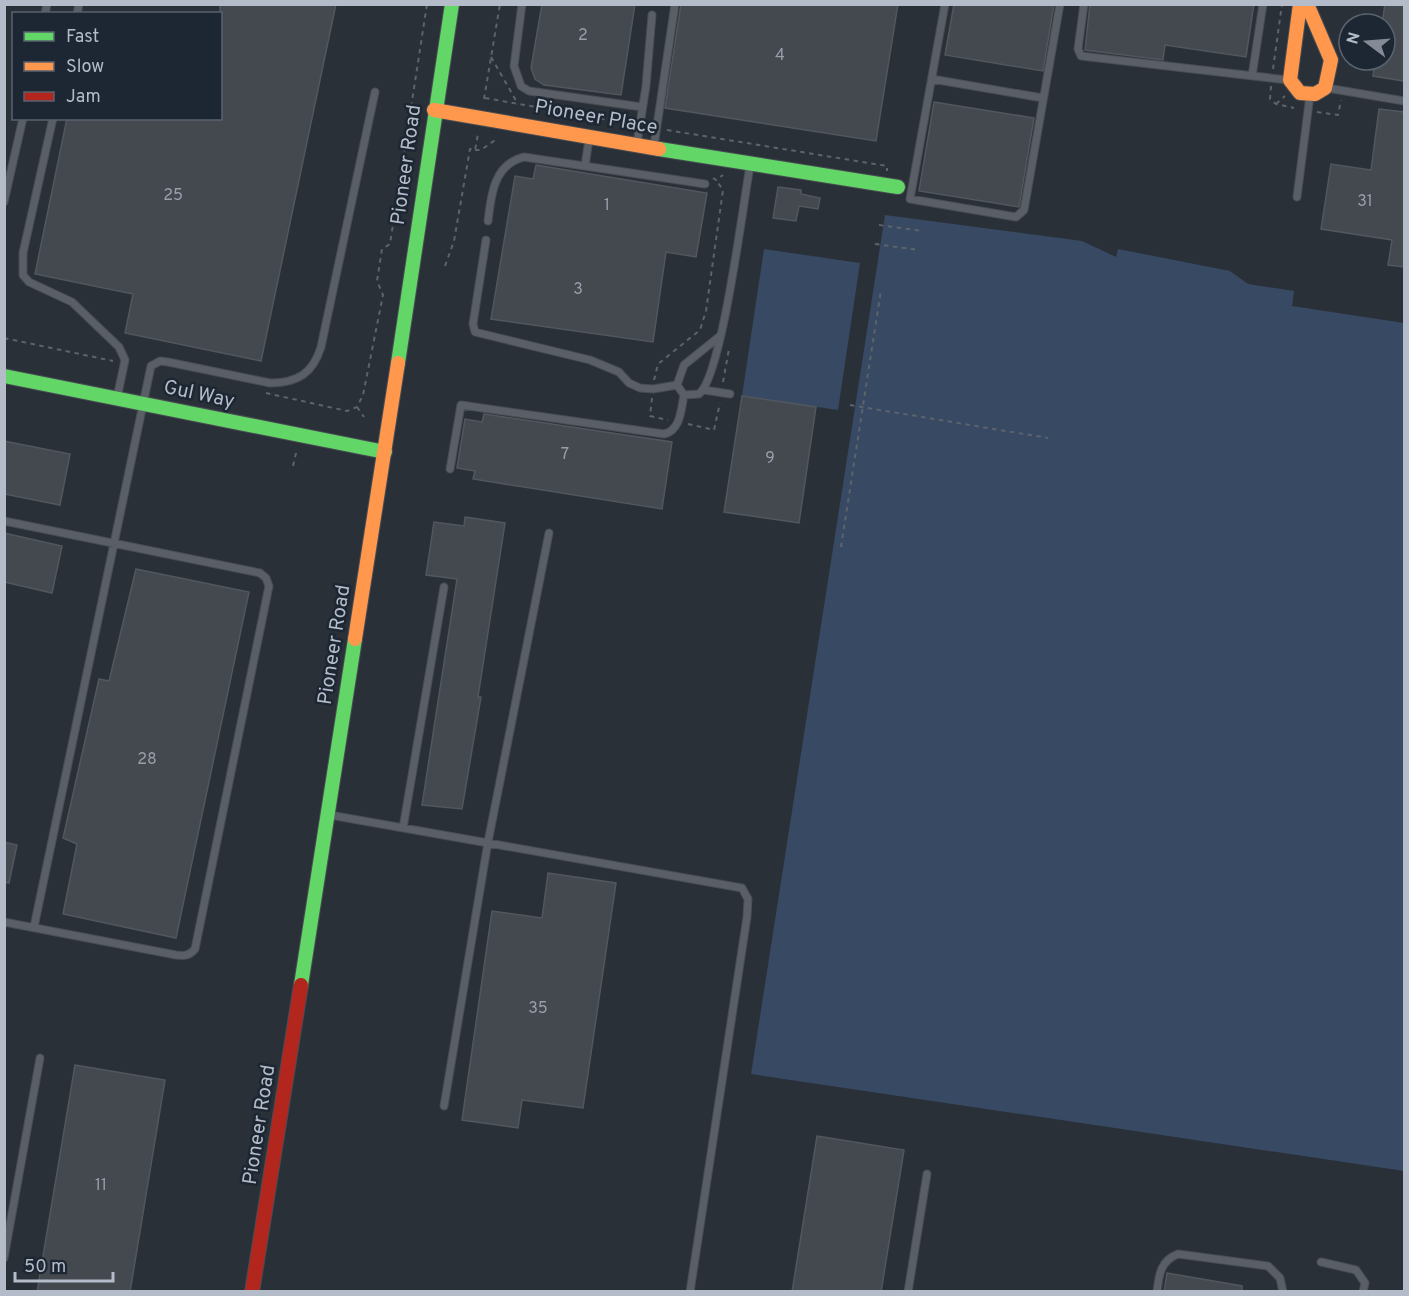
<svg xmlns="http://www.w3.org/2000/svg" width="1409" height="1296" viewBox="0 0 1409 1296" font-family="Overpass,sans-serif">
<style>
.water{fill:#384963}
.building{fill:#444950;stroke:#52575f;stroke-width:1.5}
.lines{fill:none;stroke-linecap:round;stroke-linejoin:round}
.lane-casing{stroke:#484c53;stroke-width:9}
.fast-casing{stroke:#484c53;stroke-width:16}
.slow-casing{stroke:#484c53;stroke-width:16}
.jam-casing{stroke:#484c53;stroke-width:16}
.path{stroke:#5d636a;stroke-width:2;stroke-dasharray:4.5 4.5;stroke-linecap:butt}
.lane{stroke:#5a5e66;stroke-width:7}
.fast{stroke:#63d668;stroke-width:14}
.slow{stroke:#ff974d;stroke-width:14}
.jam{stroke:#b3261e;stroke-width:14}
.labels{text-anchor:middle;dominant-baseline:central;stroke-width:5;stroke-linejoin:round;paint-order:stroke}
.number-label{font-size:16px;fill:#989fab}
.street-label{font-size:20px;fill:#b4bcc9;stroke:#1d2633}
</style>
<rect width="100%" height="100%" fill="#2a3038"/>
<path class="water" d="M885,215L1082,241L1116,257L1118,249L1230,271L1248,284L1294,291L1292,306L1404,323V1171L751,1074Z
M764,249L860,263L838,410L742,396Z"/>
<path class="building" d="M220,4H336L261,361L125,333L133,294L35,274L67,118H220Z
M542,4H635L621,95L544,85L535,79L531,68Z
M681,4H898L876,141L665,108Z
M954,4H1054L1043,71L945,55Z
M1090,4H1254L1246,57L1165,45L1163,60L1085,50Z
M1385,4H1404V81L1373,76L1375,60H1385V24H1382Z
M934,102L1034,118L1019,207L919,191Z
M1379,109L1404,112V267L1388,265L1392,240L1321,229L1331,164L1371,170Z
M536,165L707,193L696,257L666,252L653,342L491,319L515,176L533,179Z
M778,187L801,190V194L820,198L818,209L799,206L796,221L773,218Z
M742,396L816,407L799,523L724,512Z
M484,414L672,442L662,509L473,479L475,471L457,468L465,419L482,422Z
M4,441L70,454L60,505L4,494Z
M465,517L505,523L478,697H481L462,809L422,805L457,579L426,575L434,522L464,526Z
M4,533L62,546L52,593L4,582Z
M136,569L249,592L176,938L63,914L77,844L63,838L99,679L109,681Z
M4,842L17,845L9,883L4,882Z
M548,873L616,883L583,1108L522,1100L518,1128L462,1120L492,911L542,918Z
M75,1065L165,1080L130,1292H37Z
M817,1136L904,1150L881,1292H792Z
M1167,1273L1242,1286V1292H1164Z"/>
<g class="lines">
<g class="lane-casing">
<path id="lane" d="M522,4L514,66L521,86L529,91L642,107
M945,4L910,199L1016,217L1024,210L1060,4
M1084,4L1078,49L1081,56L1288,80
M45,14L47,4
M77,14L79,4
M1252,76L1263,4
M932,79L1043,98
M1327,88L1404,101
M53,118L23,253V275L29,282L72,302L119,347L125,360L117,398
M637,143L646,86L652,15
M654,146L675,4
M585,166L589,139
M1297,197L1310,95
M4,202L23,118
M488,221C491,195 494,164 524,157L705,184
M486,240L473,324L475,332L590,360L619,372L629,383L640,388L653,389L677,385
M720,336L684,365L677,385L684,395L699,394C722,376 743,204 750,166
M704,390L730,394
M450,469L461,405L664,434C681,430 681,409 684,395
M4,521L260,573L266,578L269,586L195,949C189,956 184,956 176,955L4,922
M330,815L742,888L748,899L747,917L690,1292
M403,828L444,587
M34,927L151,366L160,361L168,362L270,383C298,383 313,373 321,347L375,92
M444,1106L488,842L549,533
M4,1258L40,1058
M1321,1262L1356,1270L1365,1283L1363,1292
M908,1292L927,1174
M1157,1292C1159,1275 1160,1261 1178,1254L1268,1266L1280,1278L1283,1292"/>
</g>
<g class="fast-casing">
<path id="fast" d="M659,149L898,187
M398,363L452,4
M4,376L385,452
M301,985L355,639"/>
</g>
<g class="slow-casing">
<path id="slow" d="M1300,4L1290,80L1300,93L1315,94L1325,88L1331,60L1307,4
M434,110L659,149
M355,639L398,363"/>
</g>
<g class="jam-casing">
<path id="jam" d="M252,1292L301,985"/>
</g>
<path class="path" d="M491,57L518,104
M1273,69L1282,4
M1271,86L1270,99L1276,104L1294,108
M485,98L632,124
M484,99L500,4
M1276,104L1285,96
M1317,112L1338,115L1341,100
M667,130L887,166V171
M475,150H481L498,138
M713,178L716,180L723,175
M879,225L922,231
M875,244L919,250
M445,266L454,241L470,149L475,150L478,134
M4,338L113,361
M654,380L658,364L700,330L706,311L723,190L716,180
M723,382L729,349
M266,393L347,411L357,407L363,395L383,295L377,281L382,249L390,244L427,4
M652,398L650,416L668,420
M850,405L1048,438
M357,407L364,417
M688,424L714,430L720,403
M293,466L297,449
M841,547L881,290"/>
<use href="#lane" class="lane"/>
<use href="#fast" class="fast"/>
<use href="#slow" class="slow"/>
<use href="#jam" class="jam"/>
</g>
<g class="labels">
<g class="number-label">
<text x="583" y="36">2</text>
<text x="780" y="56">4</text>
<text x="173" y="196">25</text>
<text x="1365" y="202">31</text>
<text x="607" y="206">1</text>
<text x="578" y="290">3</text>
<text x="565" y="455">7</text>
<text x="770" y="459">9</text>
<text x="147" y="760">28</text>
<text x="538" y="1009">35</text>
<text x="101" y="1186">11</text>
</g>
<g class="street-label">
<text transform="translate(596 118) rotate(10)">Pioneer Place</text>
<text transform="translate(407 165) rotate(-82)">Pioneer Road</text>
<text transform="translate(199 395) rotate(12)">Gul Way</text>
<text transform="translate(335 645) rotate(-81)">Pioneer Road</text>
<text transform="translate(260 1125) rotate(-81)">Pioneer Road</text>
</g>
</g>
<rect width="1409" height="1296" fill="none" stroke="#b4bcc9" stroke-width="12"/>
<rect x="12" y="12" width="210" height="108" fill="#1d2633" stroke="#59626f" stroke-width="1.5"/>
<rect x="24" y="32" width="30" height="9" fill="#63d668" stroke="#59626f" stroke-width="1.5"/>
<text x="66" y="42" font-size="18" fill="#b4bcc9">Fast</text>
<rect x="24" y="62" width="30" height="9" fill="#ff974d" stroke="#59626f" stroke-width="1.5"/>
<text x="66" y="72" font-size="18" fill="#b4bcc9">Slow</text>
<rect x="24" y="92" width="30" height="9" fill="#b3261e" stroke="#59626f" stroke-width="1.5"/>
<text x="66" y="102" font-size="18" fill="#b4bcc9">Jam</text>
<g transform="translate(1367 42) rotate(286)"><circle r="28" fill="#1d2633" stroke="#59626f" stroke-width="1.5"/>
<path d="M0-4.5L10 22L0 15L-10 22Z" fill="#848b96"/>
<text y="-9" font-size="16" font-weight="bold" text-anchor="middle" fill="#b4bcc9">N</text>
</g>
<path d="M15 1272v9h98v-9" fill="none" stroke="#b4bcc9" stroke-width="3"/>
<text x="24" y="1272" font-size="18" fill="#b4bcc9" stroke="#1d2633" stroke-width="4.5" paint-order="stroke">50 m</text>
</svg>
